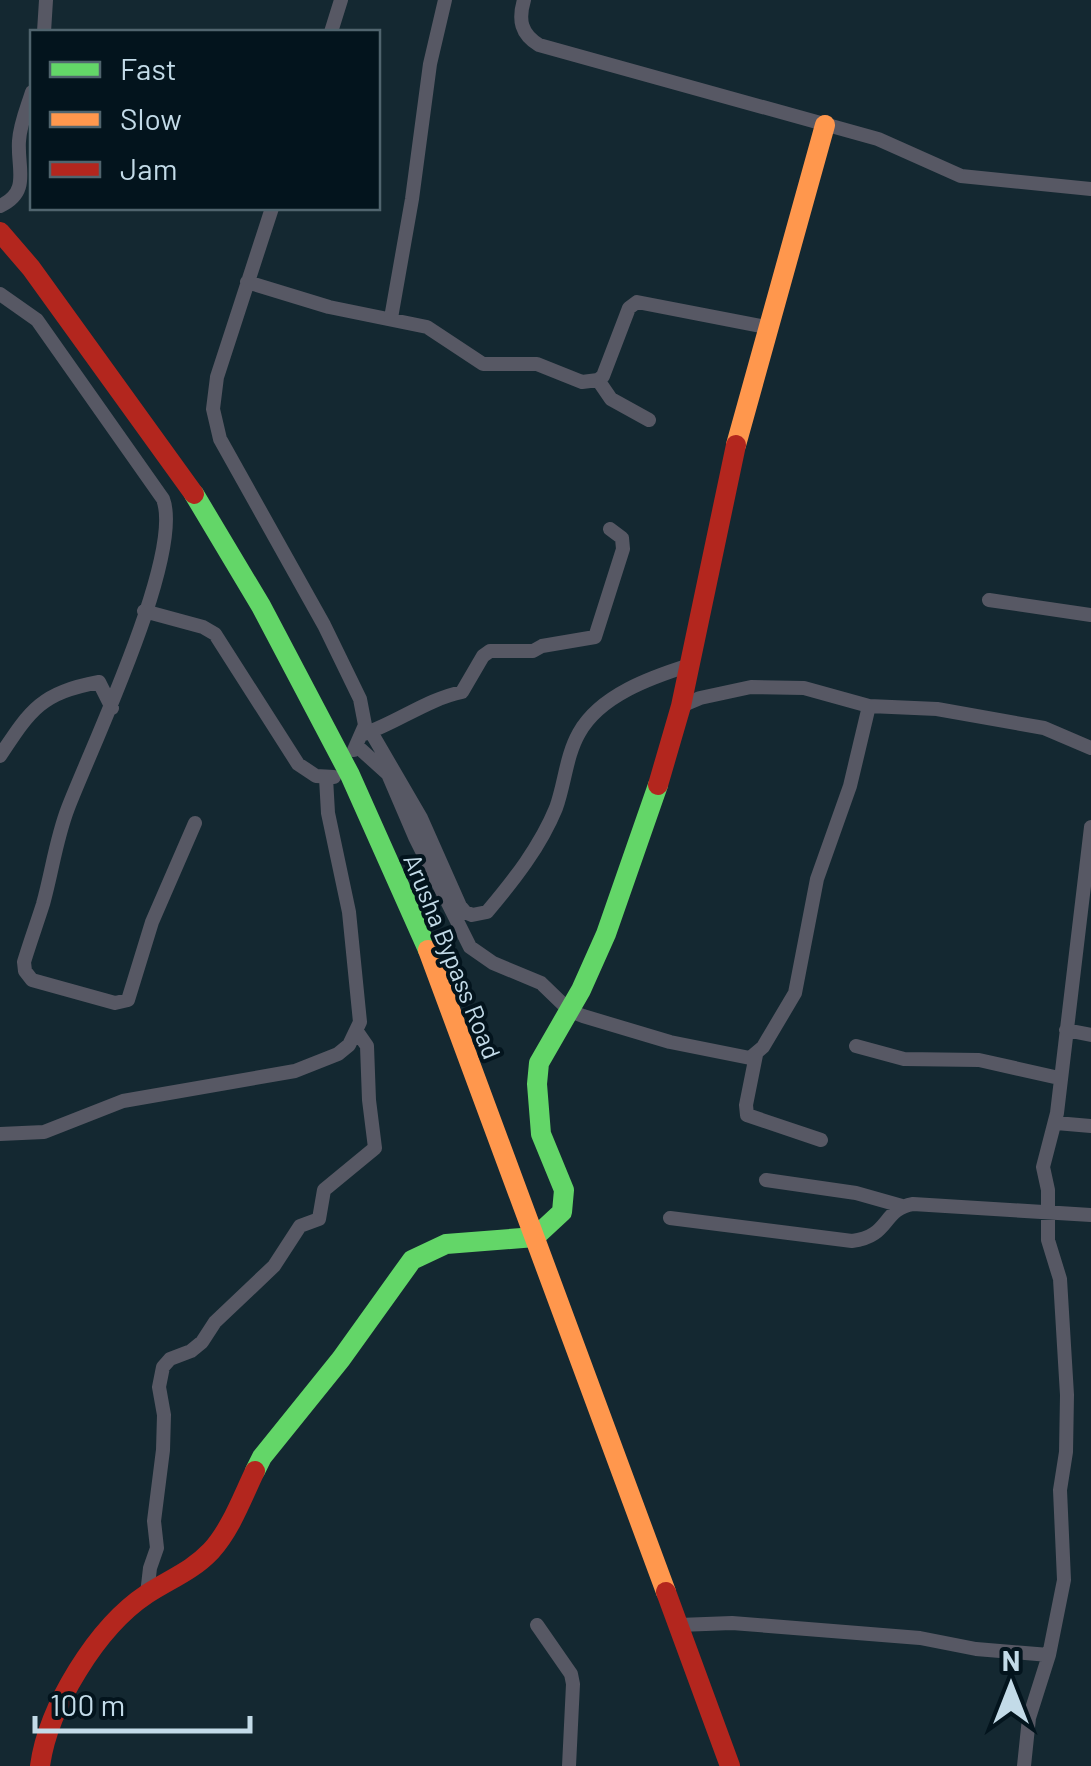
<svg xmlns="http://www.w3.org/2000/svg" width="1091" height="1766" viewBox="0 0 1091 1766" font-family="Barlow,sans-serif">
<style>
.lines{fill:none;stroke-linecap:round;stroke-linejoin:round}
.street{stroke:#575864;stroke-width:14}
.fast{stroke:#63d668;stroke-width:20}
.slow{stroke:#ff974d;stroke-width:20}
.jam{stroke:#b3261e;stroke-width:20}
.labels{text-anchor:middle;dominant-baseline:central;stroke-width:8;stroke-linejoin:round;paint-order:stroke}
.street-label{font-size:25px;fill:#c3dbe8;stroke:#03141d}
</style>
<rect width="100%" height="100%" fill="#142831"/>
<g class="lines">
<path class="street" d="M524,0C518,20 521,34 539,45L878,139L961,176L1091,189
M44,32L46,0
M331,32L341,0
M0,206C31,192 17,168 19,141C20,124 27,108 32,92
M272,208L217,377L213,409L220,439L324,625L360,699L365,725L354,750
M247,282L329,307L427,327L483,364H537L582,382L598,380L603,376L629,308L637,302L766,327
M0,294L37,320L163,499C184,554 91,748 68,808C56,839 52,872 43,904C37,923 30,942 24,962L25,971L32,980L115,1003L128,1000L152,922L195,823
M391,318L412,199L430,64L445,0
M598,380L611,399L649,420
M989,600L1091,615
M144,611L203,627L215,634L298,764L316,776L334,777
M681,706L700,698L751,687L804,688L869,706L937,709L1044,728L1091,748
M371,732L421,818L460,906L465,912L472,915L487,912C514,880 540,847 556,808C565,783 566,756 579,733C600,695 652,677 690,665
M364,734C398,722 428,699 462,692L483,656L490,651H533L542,646L595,637L623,549L622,538L610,529
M358,747L388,774L415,837L470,947L493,963L541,983L570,1011L583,1016L670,1042L750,1058L763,1047L795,993L817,879L850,786L869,706
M0,756C31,709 41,693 99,682L112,708
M1066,1030L1091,1035
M856,1046L904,1059L979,1060L1059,1078
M756,1055L746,1105L747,1115L821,1140
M1056,1123L1091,1126
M0,1134L44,1132L123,1101L295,1071L338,1054L349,1045L360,1022L349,912L328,813L326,778
M766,1180L856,1193L902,1206
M670,1218L852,1241C890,1237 882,1209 913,1204L1091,1215
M147,1594L150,1568L157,1548L154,1521L163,1450L164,1415L159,1387L163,1367L170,1359L191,1351L202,1342L215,1322L274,1266L300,1226L319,1219L324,1190L375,1148L369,1100L367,1046L358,1033
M537,1625L571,1674L573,1684L569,1766
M679,1625L732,1623L920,1638L976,1649L1049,1655
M1024,1766L1029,1718L1049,1655L1064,1580L1060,1490L1066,1452L1067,1395L1060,1279L1048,1240V1190L1043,1167L1057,1113L1091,827"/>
<path class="fast" d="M194,494L261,606L350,775L428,950
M255,1471L262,1457L341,1359L412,1260L446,1244L535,1237L562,1212L564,1190L541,1134L537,1084L539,1063L581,990L606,934L658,785"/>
<path class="slow" d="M736,445L825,125
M428,950L666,1592"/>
<path class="jam" d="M0,232L31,268L194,494
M658,785L681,706L736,445
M666,1592L730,1766
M40,1766C48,1707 97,1627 147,1594C170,1579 192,1571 211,1551C231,1529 242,1498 255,1471"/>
</g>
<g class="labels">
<g class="street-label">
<text transform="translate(453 956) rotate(68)">Arusha Bypass Road</text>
</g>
</g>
<rect x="30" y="30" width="350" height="180" fill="#03141d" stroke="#50646e" stroke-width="2.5"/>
<rect x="50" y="62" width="50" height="15" fill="#63d668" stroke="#50646e" stroke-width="2.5"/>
<text x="120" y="80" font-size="30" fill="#c3dbe8">Fast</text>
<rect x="50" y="112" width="50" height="15" fill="#ff974d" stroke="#50646e" stroke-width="2.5"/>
<text x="120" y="130" font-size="30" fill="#c3dbe8">Slow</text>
<rect x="50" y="162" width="50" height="15" fill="#b3261e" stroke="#50646e" stroke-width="2.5"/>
<text x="120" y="180" font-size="30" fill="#c3dbe8">Jam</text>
<g transform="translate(1011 1686)" stroke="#03141d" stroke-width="8" paint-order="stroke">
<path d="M0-8L18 38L0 25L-18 38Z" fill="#c3dbe8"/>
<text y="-15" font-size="28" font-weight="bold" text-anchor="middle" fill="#c3dbe8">N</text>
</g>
<path d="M35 1716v15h215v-15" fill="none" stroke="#c3dbe8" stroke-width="5"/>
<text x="50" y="1716" font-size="30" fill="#c3dbe8" stroke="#03141d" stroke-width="8" paint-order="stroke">100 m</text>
</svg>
